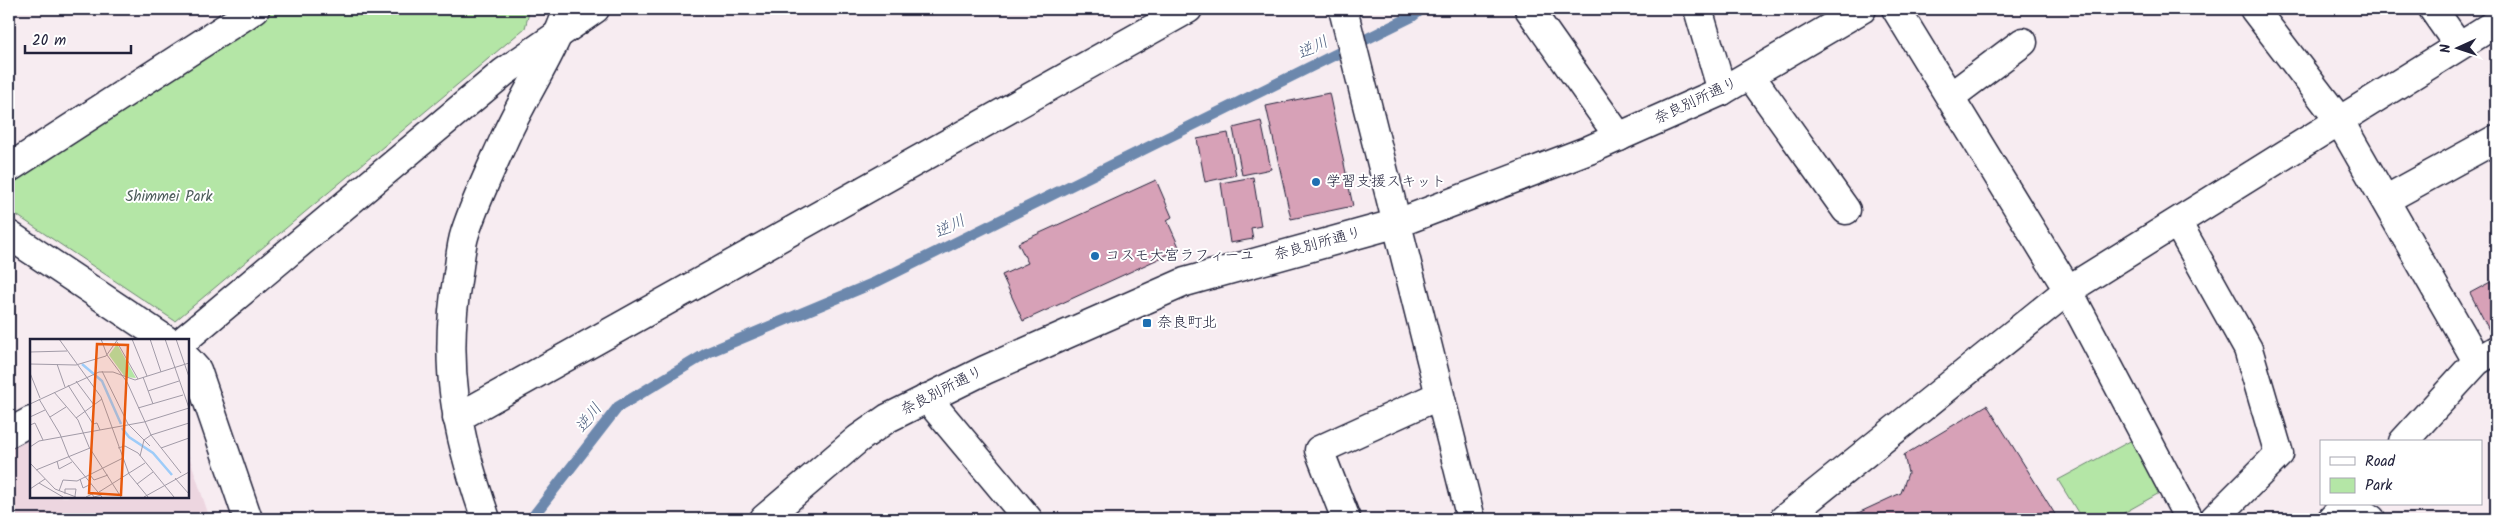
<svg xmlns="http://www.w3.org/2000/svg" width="2505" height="528" viewBox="0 0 2505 528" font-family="Kalam,'Klee One',sans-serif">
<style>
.built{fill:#edd6e0}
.green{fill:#b4e6a6;stroke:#6b8470}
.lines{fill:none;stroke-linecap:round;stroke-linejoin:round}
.stream{stroke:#6c88ad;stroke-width:11}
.building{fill:#d7a1b7;stroke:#22223b}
.street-casing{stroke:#22223b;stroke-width:31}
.secondary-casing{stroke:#22223b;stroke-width:31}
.street{stroke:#fff;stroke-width:28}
.secondary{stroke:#fff;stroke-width:28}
.poi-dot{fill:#1f6fb2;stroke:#fff;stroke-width:2}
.labels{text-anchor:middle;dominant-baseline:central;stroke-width:4;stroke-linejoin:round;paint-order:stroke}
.street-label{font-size:15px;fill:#22223b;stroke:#fff}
.poi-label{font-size:15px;fill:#22223b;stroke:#fff;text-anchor:start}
.park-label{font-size:15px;fill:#4e5d5b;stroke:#fff}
.water-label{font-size:16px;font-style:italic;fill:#4d5e7e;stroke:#fff}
.inset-river{fill:none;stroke:#9eccf9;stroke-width:2.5}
.inset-road{fill:none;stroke:#a29ba8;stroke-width:1}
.view{fill:#e8590c;fill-opacity:0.15;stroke:#e8590c;stroke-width:2.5}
.inset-edge{fill:none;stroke:#22223b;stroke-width:2.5}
</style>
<rect width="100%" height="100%" fill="#f7ecf1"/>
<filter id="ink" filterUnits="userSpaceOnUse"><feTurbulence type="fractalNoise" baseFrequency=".02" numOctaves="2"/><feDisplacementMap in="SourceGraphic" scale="10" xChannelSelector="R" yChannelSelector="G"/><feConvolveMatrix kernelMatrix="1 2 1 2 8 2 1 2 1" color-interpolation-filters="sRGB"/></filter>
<g filter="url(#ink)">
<path class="built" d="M31,439V497H188V453L210,519H9V450Z"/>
<path class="green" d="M275,9H530L525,28L175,321L9,210V181Z
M2134,439L2163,491L2113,519H2082L2058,480Z"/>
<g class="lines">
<path class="stream" d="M531,519L618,407L709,352L876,282L1413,16L1422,9"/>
</g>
<path class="building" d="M1329,93L1353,206L1291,219L1266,106Z
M1261,121L1271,169L1242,175L1233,128Z
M1228,133L1236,175L1205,182L1197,139Z
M1253,177L1261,226L1251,228L1253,239L1230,243L1221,183Z
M1156,180L1172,217L1167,220L1180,249L1023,321L1002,275L1028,263L1018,243Z
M2496,279V326L2489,330L2470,293Z
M1987,405L2058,519H1845L1901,493L1908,473L1904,455Z"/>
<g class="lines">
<g class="street-casing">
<path id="street" d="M1343,9L1471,519
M1529,9L1619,137
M1698,9L1722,91
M1896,9L2068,290L2189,519
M2254,9L2339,120L2477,361
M2433,9L2459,46
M1750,75L1846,210
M1950,97L2023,42
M9,168L255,9
M2385,200L2496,139
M2177,222L2248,349L2279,454L2214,519
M9,235L166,340
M184,340L504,72L595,9
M188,360L197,370L248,519
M927,398L1028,519
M457,418L1188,9
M9,433L31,421
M2348,504L2371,519
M1346,519L1319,450L1440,395
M1784,519L2068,290L2496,23"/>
</g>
<g class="secondary-casing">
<path id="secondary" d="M2403,442L2477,361L2496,350
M486,519C456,433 442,365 458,274C460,260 461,245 465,233C475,202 490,171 503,142C523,96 552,56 568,9
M764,519L858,439L888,418L985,370L1185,282L1398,223L1589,150L1722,91L1862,9
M2332,519L2346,504"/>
</g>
<use href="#street" class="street"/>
<use href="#secondary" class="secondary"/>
</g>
</g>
<g class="poi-dot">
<circle cx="1316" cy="182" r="5"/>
<circle cx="1095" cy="256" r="5"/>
<rect x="1142" y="318" width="10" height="10" rx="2.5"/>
</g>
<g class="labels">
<g class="street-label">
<text transform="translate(1696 101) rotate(-25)">奈良別所通り</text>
<text transform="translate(1318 244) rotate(-15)">奈良別所通り</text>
<text transform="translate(942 391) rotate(-27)">奈良別所通り</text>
</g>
<g class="poi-label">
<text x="1326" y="182">学習支援スキット</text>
<text x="1105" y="256">コスモ大宮ラフィーユ</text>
<text x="1157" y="323">奈良町北</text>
</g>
<g class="park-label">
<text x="169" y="197">Shimmei Park</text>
</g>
<g class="water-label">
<text transform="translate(1313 48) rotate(-26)">逆川</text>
<text transform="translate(950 227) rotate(-26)">逆川</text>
<text transform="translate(589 418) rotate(-52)">逆川</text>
</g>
</g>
<g transform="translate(30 339)">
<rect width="159" height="159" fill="#f7ecf1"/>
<path d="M87,5L106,39L95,38L79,16Z" fill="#b4e6a6"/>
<path class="inset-river" d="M52,25L72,42L91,85M92,89L99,98L123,114L142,136"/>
<path class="inset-road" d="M29,0L71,58L99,135L118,158M71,0L77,16L97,43L121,96L151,134M102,0L117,37M120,0L131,33M135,0L159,69M146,0L159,38M87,3L108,40M0,13L37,12M0,25L46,26L76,17L88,0M27,25L35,48M72,32L98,85L120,107M0,34L10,59M113,38L123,65M46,42L64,66M38,46L63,85L67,84L70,91M118,52L149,42M24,53L48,81L59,108L91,158M9,60L30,95L39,118L72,158M0,65L69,33H83L105,41L159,24M108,69L153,56M0,78L15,71M20,78L36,68M46,79L72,60M0,86L5,84L13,101M0,108L9,102L114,83L159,69M88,109L95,107L108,114L144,158M131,109L159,99M110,117L114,101L121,96L159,84M27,122L29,130L42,123M0,124L25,150L46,158M6,131L60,109M60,136L64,141L78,136M145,139L159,155M50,140L53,149L61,145M9,144L33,158M107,145L123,133M0,150L15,140M29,152L33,141L47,142L93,119M69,153L115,124M35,155V150H46L45,157M56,158L62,155L64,158L71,156M114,158L159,133"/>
<path class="view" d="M67,5L98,6L91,156L59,154Z"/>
<rect width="159" height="159" class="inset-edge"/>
</g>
<rect width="2505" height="528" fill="none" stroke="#fff" stroke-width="30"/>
<rect x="15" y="15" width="2475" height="498" fill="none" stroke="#22223b" stroke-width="2" filter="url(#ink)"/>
<rect x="2320" y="440" width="162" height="65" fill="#ffffff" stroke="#a7a7b1"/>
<rect x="2330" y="457" width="25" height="8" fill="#ffffff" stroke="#a7a7b1"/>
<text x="2365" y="466" font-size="15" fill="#22223b">Road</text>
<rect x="2330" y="478" width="25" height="15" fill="#b4e6a6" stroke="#a7a7b1"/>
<text x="2365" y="490" font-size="15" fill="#22223b">Park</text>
<g transform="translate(2458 48) rotate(267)" stroke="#ffffff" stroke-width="4" paint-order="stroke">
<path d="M0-4L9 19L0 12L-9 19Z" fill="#22223b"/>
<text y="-8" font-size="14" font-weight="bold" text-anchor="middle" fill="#22223b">N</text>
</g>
<path d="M25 45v8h106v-8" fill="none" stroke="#22223b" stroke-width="2.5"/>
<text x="32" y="45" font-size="15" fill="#22223b" stroke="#ffffff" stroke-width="4" paint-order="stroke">20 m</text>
</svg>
